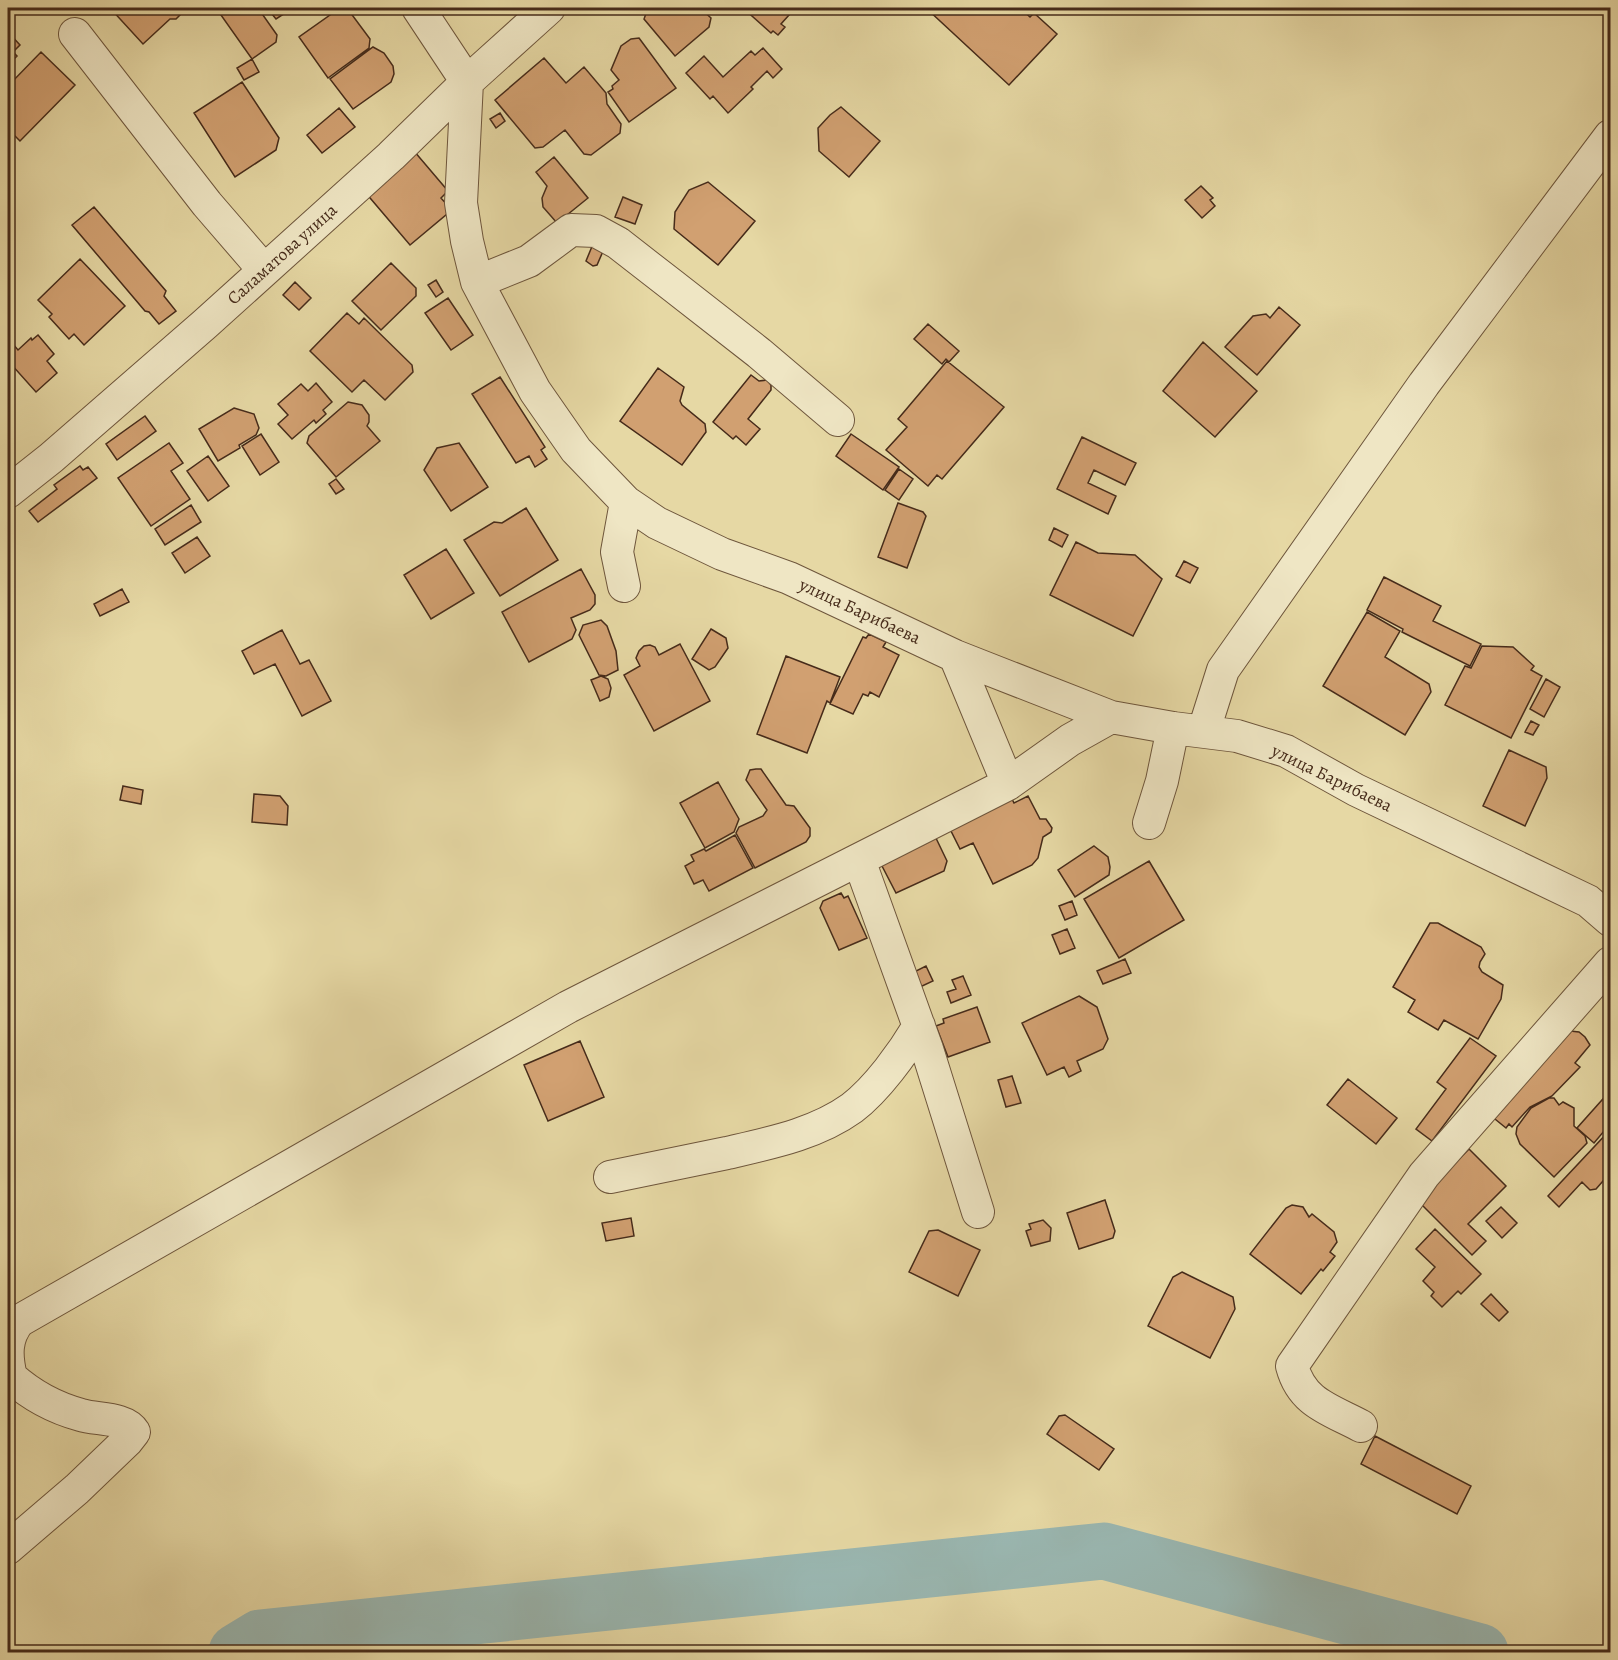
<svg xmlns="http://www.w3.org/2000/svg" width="1618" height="1660" viewBox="0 0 1618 1660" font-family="Alegreya,serif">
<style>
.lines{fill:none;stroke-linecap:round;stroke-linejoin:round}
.river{stroke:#9ab7b1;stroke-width:57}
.building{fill:#d1a071;stroke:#462b1a;stroke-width:1.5}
.minor-casing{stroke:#6e563c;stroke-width:34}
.minor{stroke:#efe6c4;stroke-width:32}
.labels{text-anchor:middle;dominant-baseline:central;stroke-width:6;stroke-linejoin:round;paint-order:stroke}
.street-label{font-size:18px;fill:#462b1a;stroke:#efe6c4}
</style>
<rect width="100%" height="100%" fill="#e6d8a4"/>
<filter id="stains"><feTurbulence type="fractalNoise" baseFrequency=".00333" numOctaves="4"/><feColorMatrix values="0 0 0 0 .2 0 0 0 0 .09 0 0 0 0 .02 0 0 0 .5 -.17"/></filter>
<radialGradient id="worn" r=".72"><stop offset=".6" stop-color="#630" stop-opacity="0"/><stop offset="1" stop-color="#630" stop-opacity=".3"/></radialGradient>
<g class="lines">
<path class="river" d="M237,1652L260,1638L1104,1551L1480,1652"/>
</g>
<path class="building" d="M110,8H187L176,19H170L143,44Z
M216,8H258L277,35L276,42L252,59Z
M267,8H293L276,19Z
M340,8H347L370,39L369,48L328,78L299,37Z
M648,8H700L711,18L709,27L675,56L644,19Z
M743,8H781L789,15L781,24L785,27L778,35L773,31L771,33Z
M926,8H1020L1030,17L1034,13L1057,34L1009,85Z
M8,32L20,45L13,52L17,56L8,65Z
M639,38L676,88L629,122L608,92L613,89L612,86L619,80L611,70L621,46L631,39Z
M373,47L384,53L393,66L394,74L391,82L353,109L330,79Z
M763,48L782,69L773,78L767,71L751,87L753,89L728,113L713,96L710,99L686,73L704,56L723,77L751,51L755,55Z
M41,52L75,85L20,141L8,129V86Z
M544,58L566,83L584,67L606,93L607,104L621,124L620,133L591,155L584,154L565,130L543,147L535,148L495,100Z
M252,59L259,72L244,80L237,68Z
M242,82L279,138L276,150L235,177L194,113Z
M841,107L880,141L849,177L819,151L818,128L830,115Z
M339,108L355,127L322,153L307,135Z
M500,113L505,121L496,128L490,119Z
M414,151L448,191L441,198L449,207L447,214L410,245L365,192Z
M554,157L588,198L557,223L543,207L542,198L547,186L536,172Z
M708,182L755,221L718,265L674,229L675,212L689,190Z
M1201,186L1213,198L1210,200L1215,206L1202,218L1185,200Z
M623,197L642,205L635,224L615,217Z
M94,207L166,291L164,296L176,311L159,324L149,312L145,311L72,225Z
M593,244L604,249L597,265L593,266L586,261Z
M80,259L125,306L84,345L74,334L69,339L49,317L52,314L38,300Z
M391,263L416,288V296L381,330L352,301Z
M436,280L443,292L436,297L428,285Z
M295,282L311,298L299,310L283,295Z
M448,298L473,335L451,350L425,313Z
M1279,307L1300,325L1257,375L1225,347L1253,316L1266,314L1270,318Z
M347,313L359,324L364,318L412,365L413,372L385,400L364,380L352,392L310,351Z
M928,324L959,351L949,362L946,359L942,364L914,339Z
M38,335L54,354L47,361L57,373L36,392L11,364L8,367V338L18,350L31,338L32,340Z
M1203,342L1257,391L1215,437L1163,391Z
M947,361L1004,407L942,479L937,475L928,486L886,450L907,427L898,419Z
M658,368L684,387L680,401L682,405L705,424L706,432L682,465L620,421Z
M751,375L759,381L767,380L771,385V390L748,419L760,429L746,445L736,436L733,439L713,422Z
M500,377L545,447L541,450L547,459L535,467L529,456L516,463L472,394Z
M316,383L332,402L323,410L326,414L316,423L314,420L292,439L278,424L288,415L278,404L301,384L308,391Z
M348,402L362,405L369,415V422L367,426L380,441L336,477L307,443L309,436Z
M234,408L254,414L259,428L256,435L239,445L240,448L218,461L199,429Z
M145,416L156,431L117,460L106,444Z
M261,434L279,462L260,475L242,446Z
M851,434L899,467L883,490L836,456Z
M1082,437L1136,463L1125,485L1094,470L1088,483L1116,496L1108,514L1057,489Z
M169,443L183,463L171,471L190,499L151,526L118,478Z
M459,443L488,487L451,511L424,470L437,448Z
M208,456L229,486L208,501L187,471Z
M80,466L83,470L88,467L97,478L38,522L29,511L57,489L54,485Z
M899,469L913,479L899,500L885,490Z
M336,479L344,489L336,494L329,484Z
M898,503L923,512L926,516L907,568L878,557Z
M191,505L201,522L165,545L155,529Z
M526,508L558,560L500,596L464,540L494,522L502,523Z
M1054,528L1068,535L1062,547L1049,540Z
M197,537L210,556L185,573L172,553Z
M1076,542L1098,553L1135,555L1162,579L1133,636L1050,595Z
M446,549L474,593L431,619L404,575Z
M1184,561L1198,568L1190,583L1176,576Z
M581,569L595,595V604L590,610L571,618L576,630L572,639L529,662L502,612Z
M1384,577L1441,606L1433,621L1481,644L1470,666L1402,632L1403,629L1367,610Z
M122,589L129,602L100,616L94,604Z
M1367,612L1400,631L1385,657L1429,684L1431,692L1405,735L1323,686Z
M601,620L607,626L616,651L618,670L606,676L599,675L579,635L583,625Z
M711,629L726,638L728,648L715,667L709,670L692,659Z
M282,630L300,664L309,660L331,701L302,716L275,664L254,674L242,651Z
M869,634L886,642L883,647L899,655L879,697L870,692L868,696L863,694L853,714L830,704L863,637L866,638Z
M680,644L710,701L654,731L624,675L640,666L636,658L639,651L644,646L650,645L655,647L659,655Z
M1482,646L1513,647L1534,666L1531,670L1542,676L1511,738L1445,705L1465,666L1471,668Z
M786,656L840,677L830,703L827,701L807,753L757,734Z
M601,676L608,679L611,688L609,697L600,701L591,680Z
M1546,679L1560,687L1544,717L1530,709Z
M1531,721L1539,725L1533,735L1525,732Z
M1509,750L1546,767L1547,778L1525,826L1483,806Z
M756,769H761L786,805L794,806L810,828V836L806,842L755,868L736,833L739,827L763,816L767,810L746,780L750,770Z
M718,782L739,819L734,832L705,848L680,803Z
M123,786L143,790L141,804L120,800Z
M1009,793L1014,803L1028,796L1040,819H1046L1052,828L1051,832L1043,837L1038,858L1032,865L993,884L973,843L960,849L947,823Z
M254,794L280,796L288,806L287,825L252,822Z
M934,834L947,861L944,871L896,893L882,866L886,856Z
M735,835L753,868L709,891L703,880L694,884L685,866L694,861L691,855L704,849L706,851Z
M1094,846L1108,857L1110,867L1109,875L1075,897L1058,870Z
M1149,861L1184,920L1119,958L1084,899Z
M841,893L844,898L848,896L867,938L839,950L820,908L823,901Z
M1072,901L1077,915L1065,920L1059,906Z
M1430,923H1438L1481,947L1485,954L1480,962L1479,967L1482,972L1503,985L1501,999L1478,1039L1444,1020L1438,1030L1408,1012L1415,1000L1393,987Z
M1067,929L1075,948L1060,954L1052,935Z
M1125,959L1131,973L1103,984L1097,971Z
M926,966L933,981L920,987L912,973Z
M963,976L971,995L951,1003L947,992L956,989L952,980Z
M1079,996L1097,1007L1108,1039L1103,1049L1077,1061L1081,1071L1069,1077L1064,1067L1047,1075L1022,1023Z
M977,1007L990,1042L948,1057L936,1026L944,1023L943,1019Z
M1570,1031L1579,1032L1585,1037L1590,1045L1575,1063L1580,1067L1552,1096L1530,1107L1512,1127L1509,1124L1506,1128L1490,1115Z
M1470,1038L1496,1056L1432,1141L1416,1129L1446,1089L1437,1082Z
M580,1041L604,1097L548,1121L524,1065Z
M1012,1076L1021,1103L1006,1107L998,1080Z
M1348,1079L1397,1118L1376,1144L1327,1105Z
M1610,1091V1124L1594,1143L1577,1128Z
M1549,1098H1554L1559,1105L1563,1102L1574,1108V1126L1585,1136L1587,1143L1554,1177L1520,1144L1516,1134L1517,1127L1531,1108Z
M1610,1130V1173L1596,1189L1590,1190L1582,1182L1559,1207L1548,1196Z
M1469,1149L1506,1186L1468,1224L1486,1241L1472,1255L1421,1204L1449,1169Z
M1105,1200L1115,1231L1113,1238L1079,1249L1067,1213Z
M1292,1205L1303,1207L1309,1217L1312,1214L1334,1232L1337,1242L1330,1252L1335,1256L1323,1271L1321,1269L1301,1294L1250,1254L1286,1208Z
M1501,1207L1517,1223L1502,1238L1486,1221Z
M631,1218L634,1236L606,1241L602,1223Z
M1043,1220L1051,1228L1050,1241L1031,1246L1026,1231L1031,1229L1029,1224Z
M1435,1229L1481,1274L1461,1294L1458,1291L1442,1307L1431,1296L1434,1292L1423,1281L1435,1267L1416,1249Z
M938,1230L980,1250L958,1296L909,1272L929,1231Z
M1182,1272L1233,1297L1235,1309L1210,1358L1148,1326L1173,1277Z
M1491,1294L1508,1312L1499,1321L1481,1304Z
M1065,1415L1114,1449L1099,1470L1047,1434L1059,1416Z
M1375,1436L1471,1486L1457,1514L1361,1464Z"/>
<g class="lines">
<g class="minor-casing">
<path id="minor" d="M418,8L467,82L461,203L467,241L477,282L535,391L576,450L626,502L657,523L722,554L789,578L955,656L1111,717L1173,728L1237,736L1286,751L1356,790L1588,901L1610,920
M75,34L207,204L264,270
M477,282L529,261L571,230L596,231L618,243L672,285L759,353L838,420
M8,492L51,458L205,324L391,156L467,82L549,8
M624,586L617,552L626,502
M955,656L1008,784
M1204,730L1223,670L1424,384L1610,136
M1149,823L1162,781L1173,728
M859,860L927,1049L978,1212
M610,1177C649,1169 688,1161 727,1153C770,1143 816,1134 852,1108C877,1089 903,1053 919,1026
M1361,1426C1329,1409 1302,1403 1292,1366L1424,1175L1610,963
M8,1548L77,1489L127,1441L134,1432C125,1417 96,1420 81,1415C55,1408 31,1395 11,1377C6,1356 5,1338 19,1321L568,1007L1008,784L1070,740L1111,717"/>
</g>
<use href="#minor" class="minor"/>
</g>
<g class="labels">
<g class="street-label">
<text transform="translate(282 254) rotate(-42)">Саламатова улица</text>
<text transform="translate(860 611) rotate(25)">улица Барибаева</text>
<text transform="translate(1332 778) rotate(26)">улица Барибаева</text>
</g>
</g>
<rect width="1618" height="1660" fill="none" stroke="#e6d8a4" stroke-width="30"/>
<rect x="9" y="9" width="1600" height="1642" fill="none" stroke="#462b1a" stroke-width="3"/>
<rect x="15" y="15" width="1588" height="1630" fill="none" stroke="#462b1a" stroke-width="1.5"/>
<rect width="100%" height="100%" filter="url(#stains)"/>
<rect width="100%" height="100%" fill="url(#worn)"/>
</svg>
